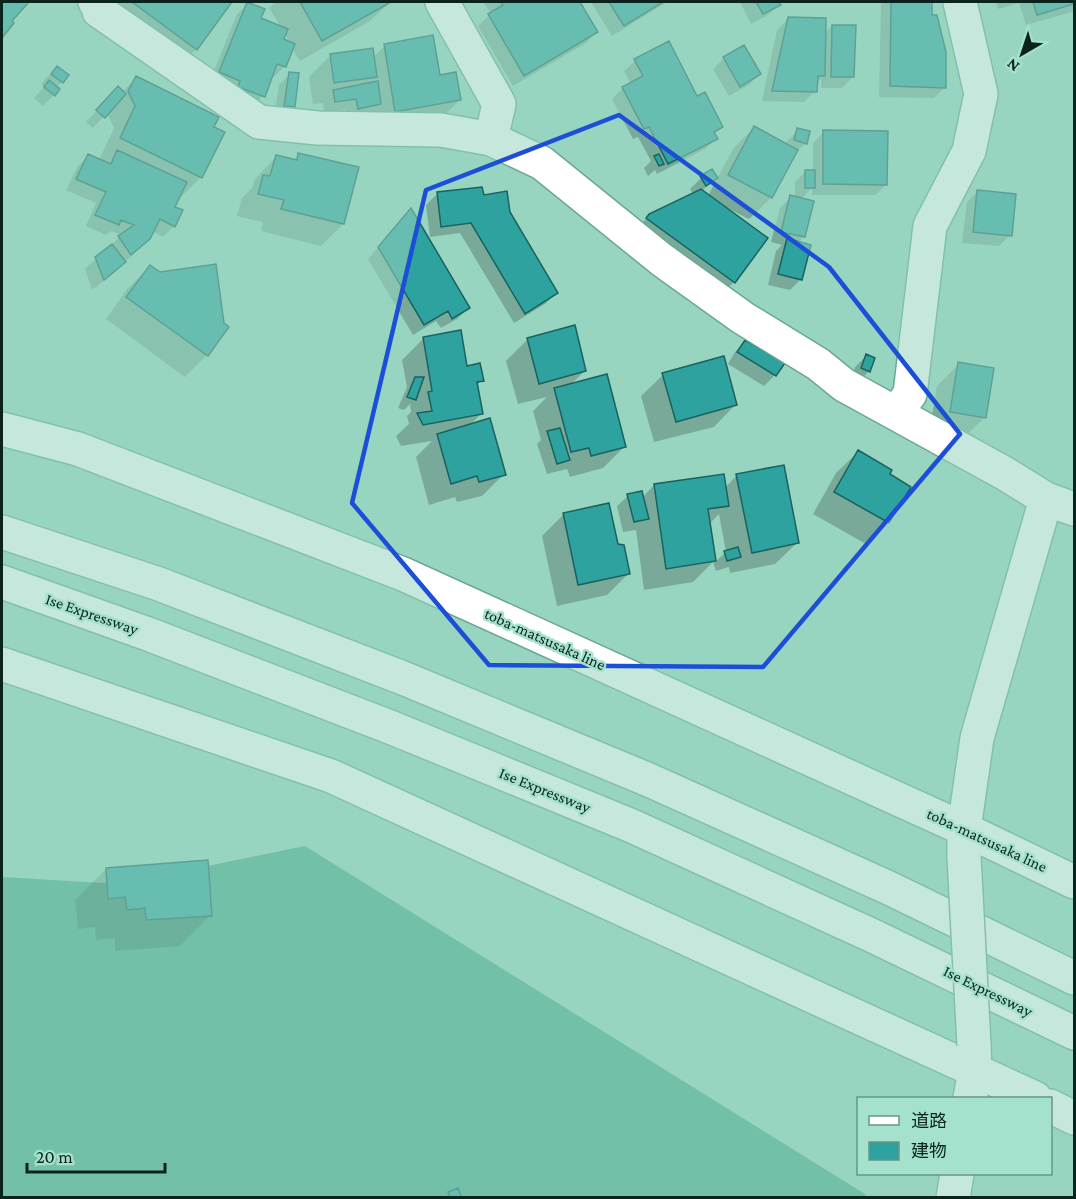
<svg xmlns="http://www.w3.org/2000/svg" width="1076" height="1199" viewBox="0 0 1076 1199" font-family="'Crimson Pro','Noto Sans JP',serif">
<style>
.forest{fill:#46a78b}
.shadow{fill:#0003;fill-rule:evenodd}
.building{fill:#2da29e;stroke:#1a6260;stroke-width:1.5}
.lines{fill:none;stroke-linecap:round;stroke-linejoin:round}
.minor-casing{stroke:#6ba794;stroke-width:36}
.major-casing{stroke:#6ba794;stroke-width:36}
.highway-casing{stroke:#6ba794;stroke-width:36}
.minor{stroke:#fff;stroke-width:33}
.major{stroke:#fff;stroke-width:33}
.highway{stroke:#fff;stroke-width:33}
.minor-bridge-casing{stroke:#6ba794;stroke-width:36;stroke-linecap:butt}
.minor-bridge{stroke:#fff;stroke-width:33}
.marked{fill:none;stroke:#1d4ed8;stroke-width:4.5;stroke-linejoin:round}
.labels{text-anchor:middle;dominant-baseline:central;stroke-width:5;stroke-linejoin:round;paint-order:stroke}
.street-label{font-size:16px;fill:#0a231c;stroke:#a5e2cd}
</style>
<rect width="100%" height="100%" fill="#98d5c0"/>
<path class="forest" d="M305,846L865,1194L866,1197H2V877L120,884Z"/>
<path class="shadow" d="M2,2H27L9,21L12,23L2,36Z
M121,2H230L196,49L174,71L107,21Z
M276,2H390L370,21L300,61L292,48L285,66L274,77L271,76L263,96L252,107L209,83L237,14L248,4L259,19L281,27L269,8ZM285,34L290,43L282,40Z
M486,2H578L596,32L586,43L513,86L478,26L491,14L484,3Z
M591,2H667L612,36Z
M740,2H777L779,5L768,15L751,24Z
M881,2H931L930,16L945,87L934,98L879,97Z
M996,2H1074V9L1072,12L1026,25L1019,3L998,9Z
M788,19L824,34L832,26L853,77L842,88H821V79L816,84L815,91L804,102L762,101L777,30Z
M385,46L439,77L460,100L438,121L348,119L346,109L325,113L323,103L313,104L309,77L331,55L373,57Z
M724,58L759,74L749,85L729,96L713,69Z
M635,61L696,98L721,127L714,135L716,139L705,149L657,174L655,170L648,176L644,168L651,161L638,137L633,139L612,99L623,88L631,84L624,71Z
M57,68L62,82L56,88L54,95L43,106L34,98L44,87L41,85L46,78Z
M290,74L293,106L282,117L274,116L279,85Z
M136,78L212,128L201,177L179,199L177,198L173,207L174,226L163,237L152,231L149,238L114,273L92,290L85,269L122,235L111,231L106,235L86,226L96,203L66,190L78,166L89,155L99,160L114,128L107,113L93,128L86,122L107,99L122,92Z
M754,127L786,145L787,141L798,130L806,143L794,154L771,198L749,219L729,209L728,210L734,282L712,304L627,238L650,215L693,194L690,189L701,178L712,171L716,178L702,191L708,196L733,149Z
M824,132L886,185L875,195H812V188L801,199L804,236L798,243L801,279L790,290L768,285L776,251L782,245L771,242L780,208L791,197L795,198V182L806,171H813V143Z
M299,154L343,224L321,246L261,231L263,222L237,216L242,198L252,188L255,179L276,157L293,161Z
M481,188L482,197L508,213L556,293L545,304L514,323L460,233L430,237L426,205L437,194Z
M978,191L1010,235L999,246L962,243L967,202Z
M410,211L468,308L457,319L441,328L436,321L413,335L368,259Z
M150,267L207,355L185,377L106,319L128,288Z
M424,338L482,380L476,386L481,414L469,426L504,474L482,496L457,502L455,497L429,505L416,457L432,441L401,446L396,436L409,424L407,416L411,412L410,404L404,410L398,408L407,387L402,360Z
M528,339L585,371L570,385L625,446L603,468L570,477L567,469L547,474L537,444L541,440L533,411L547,397L518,404L506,361Z
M745,342L775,375L764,386L728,364L735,352Z
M866,356L869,371L858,382L851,379L855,367Z
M959,364L985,417L963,439L929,434L937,386Z
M663,375L735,405L714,427L654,442L641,396Z
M858,452L887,475L909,487L888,523L866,544L813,514L836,473Z
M737,475L797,543L775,564L730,573L729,567L716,571L713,562L693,582L644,590L636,530L623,532L617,506L628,496L642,498L654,485L725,488ZM719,514L726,552L715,562L709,524Z
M564,514L617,545L629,573L607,595L557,606L542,536Z
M106,869L211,915L180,946L115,951V938L96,940L95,927L78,929L75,900Z"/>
<path class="building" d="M2,2H29L12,21L14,23L2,38Z
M132,2H232L197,50Z
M247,2L265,9L261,18L288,29L284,39L295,44L286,67L277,64L265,97L238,87L240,81L219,72Z
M300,2H391L322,41Z
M500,2H580L598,32L524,76L488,14L503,5Z
M609,2H663L624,26Z
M756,2H779L781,5L763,14Z
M891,2H932V15H937L946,52V88L890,86Z
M1033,2H1074V4L1037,15Z
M788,17L826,18L825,76H818L817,92L772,91Z
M832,25H856L854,77H831Z
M433,35L440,75L456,72L461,100L395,112L384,44Z
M669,41L697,96L705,92L723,127L714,132L718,139L668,164L649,127L644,129L622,87L643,76L634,59Z
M744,45L761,74L740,87L723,57Z
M373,48L377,77L334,83L330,54Z
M57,66L69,75L63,83L51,74Z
M289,72L299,73L295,107L284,106Z
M136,76L219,117L214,127L225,132L202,178L120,138L135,106L128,91Z
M49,80L60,89L55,96L44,87Z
M378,81L381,104L358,109L356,99L335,102L333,90Z
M118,86L126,94L105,118L96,110Z
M754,126L798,150L772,198L728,175Z
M797,128L810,131L807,144L794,140Z
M823,130L888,131L887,185L823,184Z
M117,150L187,182L175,207L183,210L175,227L160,219L150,239L131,255L118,236L134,225L121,220L119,225L95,215L106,192L76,179L88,154L111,164Z
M298,153L359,167L344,224L281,209L284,200L258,194L263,175L270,176L276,155L297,160Z
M659,154L664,164L659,166L654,156Z
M712,169L718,178L706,186L700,176Z
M805,170H815V188H805Z
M482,187L484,195L507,191L510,212L558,293L525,314L471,223L441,227L437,192Z
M701,189L768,238L735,283L646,218L649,214Z
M977,190L1016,194L1012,236L973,232Z
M790,195L814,201L805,237L781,232Z
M411,208L470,308L452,319L448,311L424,325L378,247Z
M787,238L811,245L802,280L778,274Z
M112,244L126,262L104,280L95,257Z
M216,264L224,323L229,327L208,356L126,297L150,265L160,272Z
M575,325L586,371L539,384L527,338Z
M461,330L467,366L480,363L484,381L477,382L483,414L423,425L417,413L432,411L428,392L432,391L423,337Z
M745,340L785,363L776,376L737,352Z
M866,354L875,358L870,372L861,368Z
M724,356L737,405L676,422L662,373Z
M958,362L994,368L986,418L950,412Z
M607,374L626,447L591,456L589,448L571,452L554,388Z
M415,377H424L416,400L407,397Z
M490,418L506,475L479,482L477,476L451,484L437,434Z
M560,428L570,460L557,464L547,431Z
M858,450L892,470L890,474L911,487L889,523L834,492Z
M784,465L799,543L752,553L736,474Z
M724,474L729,506L708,509L716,561L666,569L654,484Z
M642,491L649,519L634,522L627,494Z
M609,503L618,544L624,545L630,574L578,585L563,513Z
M738,547L741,557L727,561L724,551Z
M208,860L212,916L146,920L145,908L127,910L125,897L108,899L106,868Z
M458,1188L462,1198H450L448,1192Z"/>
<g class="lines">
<g class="minor-casing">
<path id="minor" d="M95,2L99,5V11L259,122L318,128L441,130L491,139L542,163L662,260L743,318L818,364L844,385L1004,473L1046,499L1074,509
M442,2L499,104L491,139
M896,413L910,394L930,226L969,151L981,94L960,2
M964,856V829L977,738L1046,499
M970,1098L975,1070L974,1045
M953,1198L957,1174"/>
</g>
<g class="major-casing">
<path id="major" d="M2,429L78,449L403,574L964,829L1074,882
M2,664L331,776L1035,1098
M1050,1106L1074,1118"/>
</g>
<g class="highway-casing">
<path id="highway" d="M2,532L159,584L403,678L649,780L889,888L1074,978
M2,582L148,634L390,727L632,826L871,935L1074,1033"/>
</g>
<use href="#minor" class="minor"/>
<use href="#major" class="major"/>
<use href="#highway" class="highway"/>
<g class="minor-bridge-casing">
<path id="minor-bridge" d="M964,857L974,1045"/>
</g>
<use href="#minor-bridge" class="minor-bridge"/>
</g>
<path d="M0 0H1076V1199H0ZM619,115L829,267L960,434L763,667L489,665L352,503L426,190Z" fill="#98d5c0" fill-opacity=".55" fill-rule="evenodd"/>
<path class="marked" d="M619,115L829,267L960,434L763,667L489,665L352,503L426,190Z"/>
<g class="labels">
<g class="street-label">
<text transform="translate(92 614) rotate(19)">Ise Expressway</text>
<text transform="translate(545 639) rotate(24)">toba-matsusaka line</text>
<text transform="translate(545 790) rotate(22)">Ise Expressway</text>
<text transform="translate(987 840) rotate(25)">toba-matsusaka line</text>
<text transform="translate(988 991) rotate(26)">Ise Expressway</text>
</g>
</g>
<rect width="1076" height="1199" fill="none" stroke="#0a231c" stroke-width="6"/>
<rect x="857" y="1097" width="195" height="78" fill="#a5e2cd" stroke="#679686" stroke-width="1.5"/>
<rect x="869" y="1116" width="30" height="9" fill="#ffffff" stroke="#679686" stroke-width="1.5"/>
<text x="911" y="1127" font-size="18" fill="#0a231c">道路</text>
<rect x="869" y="1142" width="30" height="18" fill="#2da29e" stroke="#679686" stroke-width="1.5"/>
<text x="911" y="1157" font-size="18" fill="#0a231c">建物</text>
<g transform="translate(1022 54) rotate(219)" stroke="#a5e2cd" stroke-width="4.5" paint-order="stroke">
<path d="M0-4.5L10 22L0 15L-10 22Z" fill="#0a231c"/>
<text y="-9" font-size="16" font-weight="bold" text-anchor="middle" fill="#0a231c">N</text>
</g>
<path d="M27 1163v9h138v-9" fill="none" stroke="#0a231c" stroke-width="3"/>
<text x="36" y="1163" font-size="18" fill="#0a231c" stroke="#a5e2cd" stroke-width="4.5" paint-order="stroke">20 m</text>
</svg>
